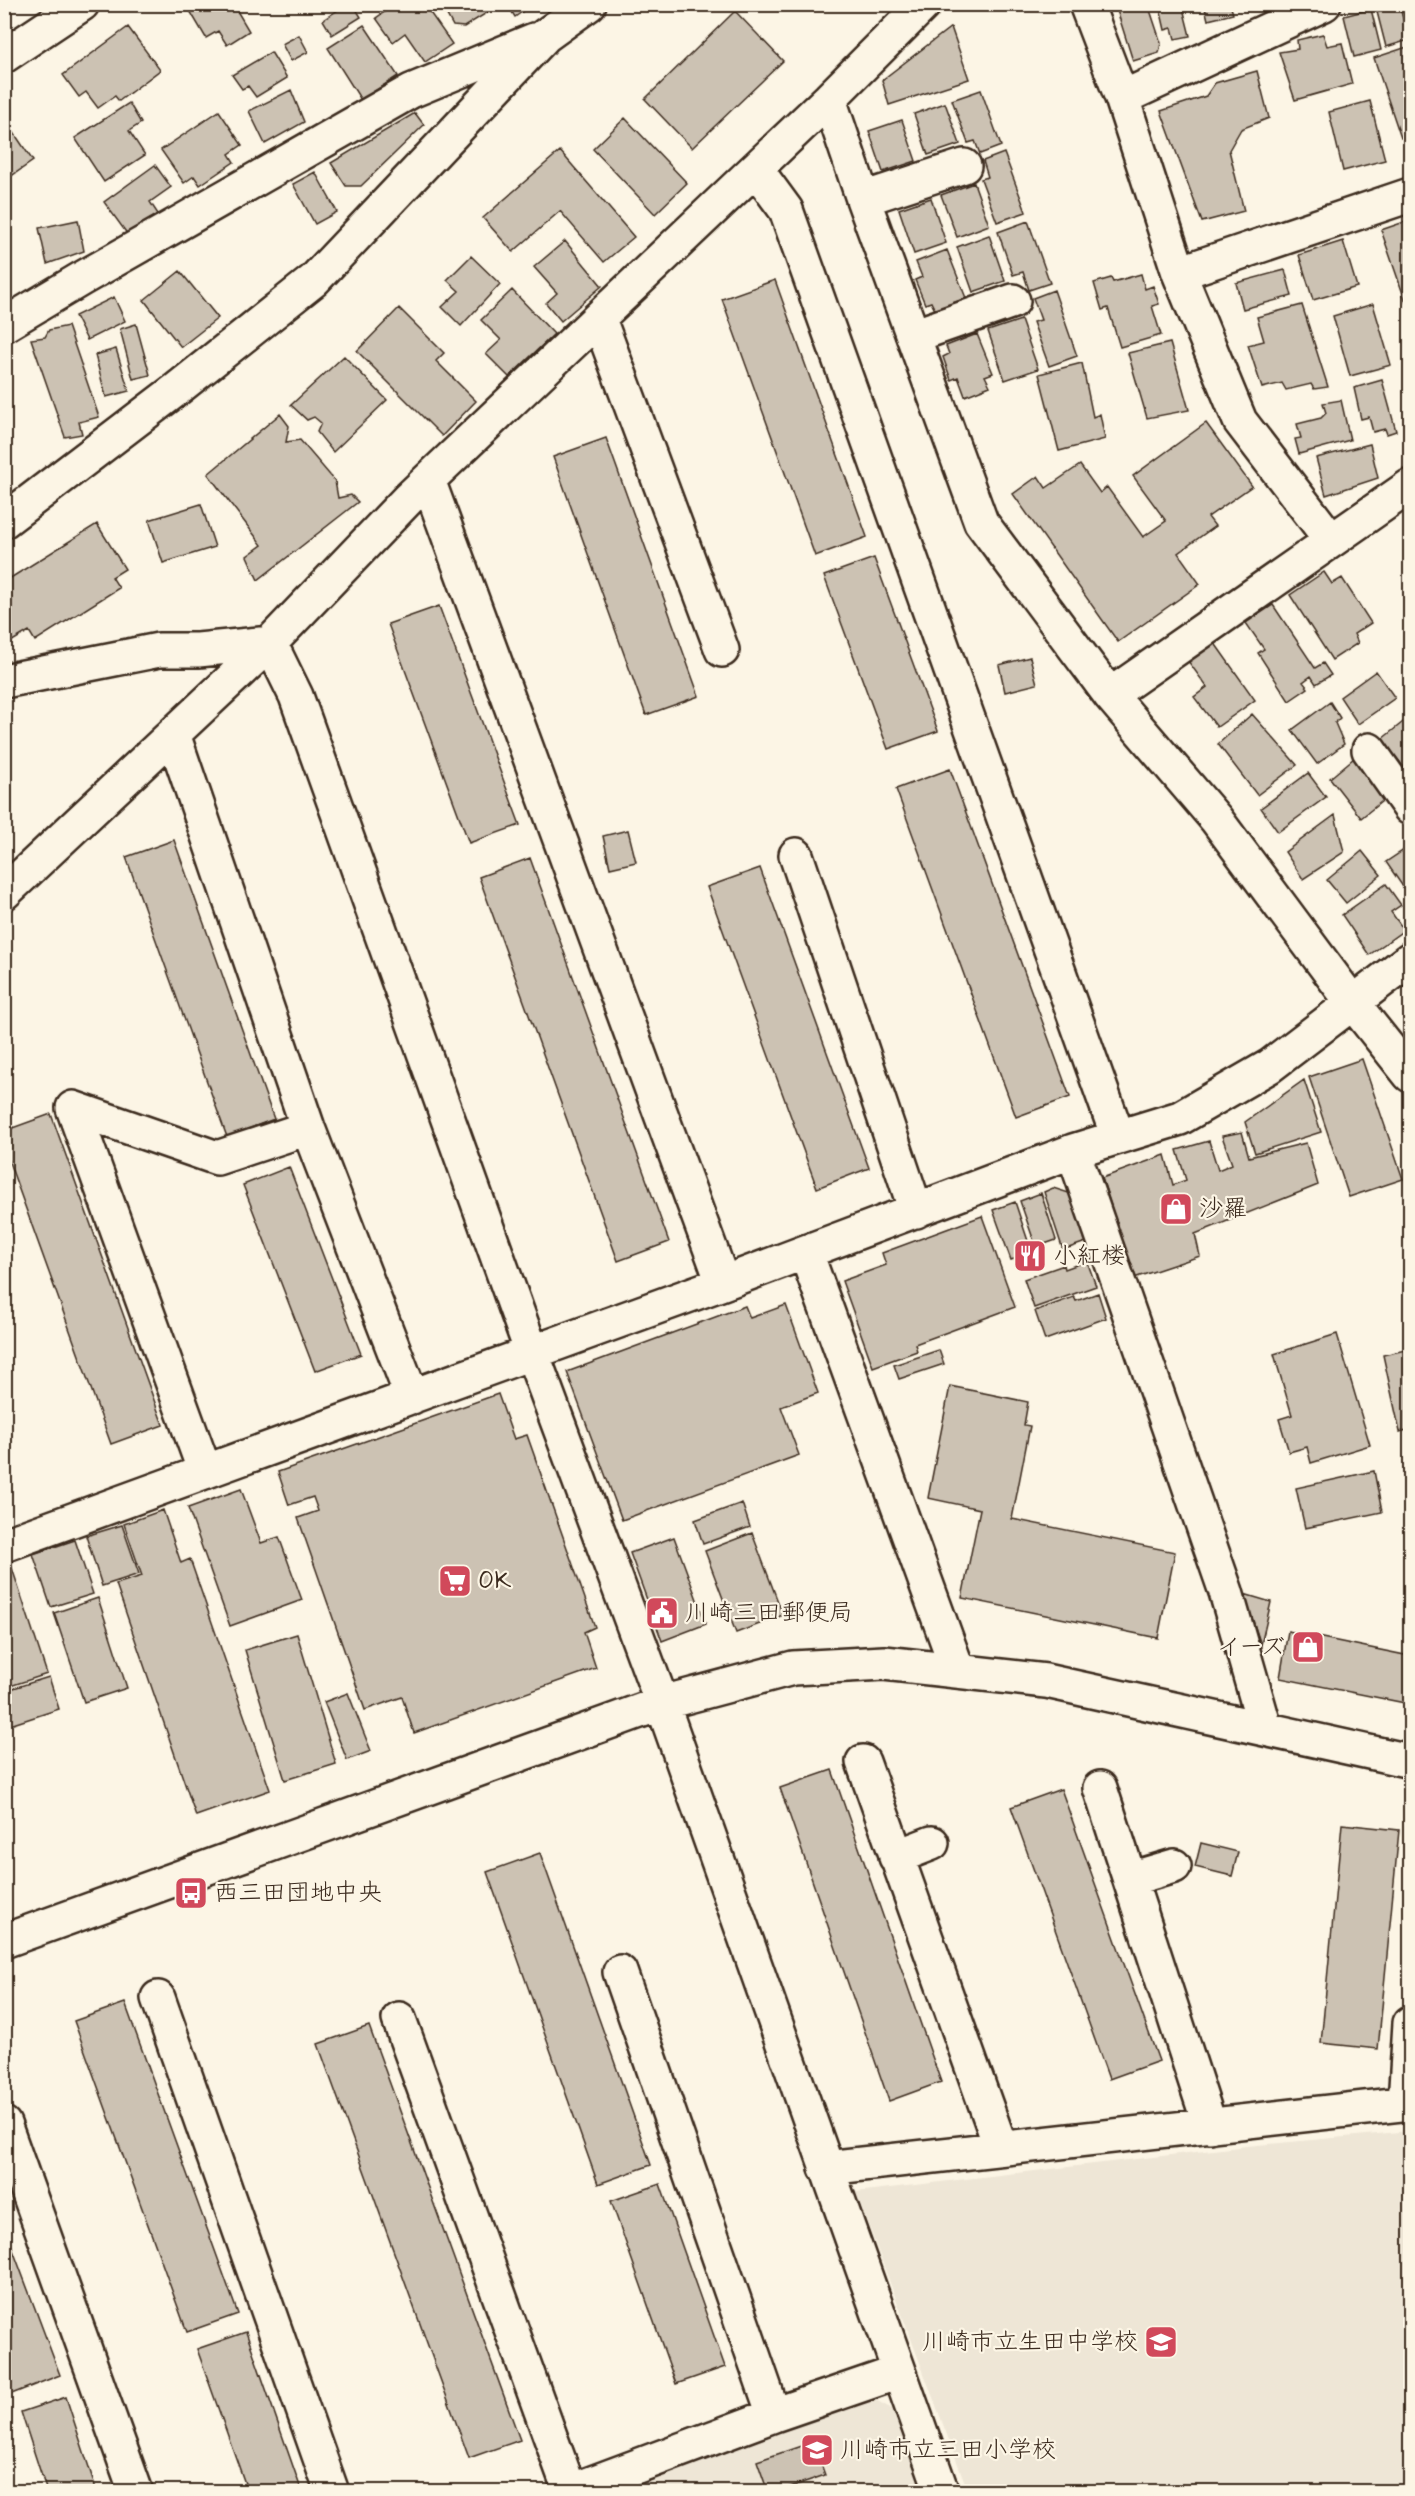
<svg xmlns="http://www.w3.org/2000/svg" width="1415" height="2496" viewBox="0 0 1415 2496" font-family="Mynerve,'Klee One',sans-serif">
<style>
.built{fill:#eee6d6}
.building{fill:#ccc2b3;stroke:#3b2a1e;stroke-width:1.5}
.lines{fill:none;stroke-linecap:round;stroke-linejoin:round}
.minor-casing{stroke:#3b2a1e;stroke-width:38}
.minor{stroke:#fcf5e5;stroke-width:33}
.labels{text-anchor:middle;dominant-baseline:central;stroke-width:4.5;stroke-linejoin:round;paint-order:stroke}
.poi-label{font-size:24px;fill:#3b2a1e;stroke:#fcf5e5;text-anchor:start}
</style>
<rect width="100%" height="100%" fill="#fcf5e5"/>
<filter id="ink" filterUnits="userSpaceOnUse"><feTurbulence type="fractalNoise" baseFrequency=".0167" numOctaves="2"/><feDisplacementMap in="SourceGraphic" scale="12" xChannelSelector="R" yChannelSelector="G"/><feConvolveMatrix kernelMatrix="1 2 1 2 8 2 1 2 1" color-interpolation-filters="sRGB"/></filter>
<g filter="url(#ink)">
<path class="built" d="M1410,2131V2491H968L856,2192L1247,2146Z
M872,2398L892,2409L922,2491L612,2492Z"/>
<path class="building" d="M186,4H233L249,31L227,45L218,31L206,38Z
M347,4H353L361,17L332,35L323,20Z
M396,4H424L452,44L425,62L405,33L393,42L376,18Z
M441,4H490L493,9L464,27L453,26Z
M507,4H533L515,17Z
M1115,4H1148L1161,43L1159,53L1133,61Z
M1159,4H1182L1190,36L1175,39L1172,28L1165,30Z
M1204,4H1230L1233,14L1208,20Z
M1375,4H1399L1409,40L1386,47Z
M1371,9L1381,50L1354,57L1344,16Z
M735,11L783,61L692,148L645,99Z
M364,25L398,76L361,100L328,48Z
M128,27L160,70L119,101L115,96L98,108L86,92L79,97L63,75Z
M951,27L969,79L889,105L882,80Z
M1323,34L1327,46L1342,43L1352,84L1295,100L1279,52L1298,49L1297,40Z
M299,35L308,52L291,61L282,44Z
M1410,46V135L1401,138L1374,58Z
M271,52L287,78L256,97L248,86L242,89L232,75Z
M1257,71L1269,118L1241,129L1229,150L1244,211L1202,222L1161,111L1206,96L1215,83Z
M291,90L304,122L265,144L249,111Z
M981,90L1001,146L980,154L975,141L968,143L952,100Z
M1370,101L1385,160L1343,171L1329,112Z
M129,103L141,123L129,131L145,155L104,182L75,138Z
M945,103L960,144L928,155L914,114Z
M219,111L242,145L229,154L234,162L200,185L194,176L184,183L161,150Z
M415,113L424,125L361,186H346L331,163Z
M4,118L33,161L4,181Z
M625,118L687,183L655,214L593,149Z
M902,120L916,161L883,172L869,131Z
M560,151L634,237L604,262L560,211L513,252L483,218Z
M1004,153L1026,212L997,222L981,179L988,177L983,161Z
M155,165L171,187L150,202L158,214L128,235L104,202Z
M315,172L337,212L315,224L293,184Z
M974,183L989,225L957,237L941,195Z
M931,198L946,243L914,254L899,209Z
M78,220L84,251L47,264L39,228Z
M1410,220V314L1381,230Z
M1028,221L1050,283L1029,290L1023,272L1013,275L998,232Z
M989,235L1005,281L973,292L957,247Z
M565,241L602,286L561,321L546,303L557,293L534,267Z
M1343,241L1357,287L1313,300L1299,255Z
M947,250L966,298L935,310L931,302L925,304L915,280L922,277L916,262Z
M471,256L500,284L461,326L442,307L459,291L447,280Z
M1285,270L1292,296L1243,309L1236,283Z
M180,271L218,318L181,347L144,300Z
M1141,274L1145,289L1153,286L1159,304L1152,306L1161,335L1120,347L1108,308L1102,310L1094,283L1111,278L1113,282Z
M775,280L867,537L815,556L722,299Z
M512,290L554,334L509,377L486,354L501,340L481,320Z
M1054,290L1077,356L1049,366L1033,322L1041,320L1033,298Z
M114,297L125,321L87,340L75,316Z
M1373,304L1391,365L1350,376L1333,316Z
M1302,305L1328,387L1314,389L1311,384L1286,390L1282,383L1262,388L1248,345L1264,341L1257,317Z
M399,308L444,353L436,361L476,401L442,436L357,351Z
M1021,320L1038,369L1005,380L988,331Z
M136,324L150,375L133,379L120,329Z
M68,326L99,417L79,422L82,434L65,437L31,339L45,337L49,330Z
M977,334L993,373L985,376L990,386L965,396L958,377L951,380L943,357L949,354L946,346Z
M1170,343L1189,410L1147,418L1128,353Z
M116,349L129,391L106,397L95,355Z
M344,356L387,400L333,452L317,432L321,423L314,417L307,420L291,405Z
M1082,363L1093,417L1100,414L1105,439L1059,451L1039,374Z
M1382,380L1396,431L1387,434L1385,429L1373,432L1369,417L1361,419L1354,388Z
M1341,400L1350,440L1299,454L1295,439L1301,438L1297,424L1321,418L1326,413L1323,403Z
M280,414L289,426L286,442L300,440L335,481L338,498L351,495L358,502L258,580L247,556L262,545L208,474Z
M1206,423L1252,486L1208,517L1215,526L1178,553L1200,584L1118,642L1013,494L1038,476L1046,488L1080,465L1100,493L1107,487L1143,537L1166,521L1133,476Z
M606,438L699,696L646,715L553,457Z
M1370,444L1378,478L1326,495L1316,458Z
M201,504L215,547L163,563L149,520Z
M97,524L125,569L112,577L119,588L35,641L29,631L9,643L4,637V582Z
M874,558L938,731L888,749L824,576Z
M1324,572L1332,584L1342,578L1371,623L1354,634L1358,643L1332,660L1290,595Z
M1273,605L1315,668L1323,663L1331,675L1316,684L1311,676L1303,682L1308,688L1289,701L1258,653L1264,649L1246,623Z
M439,606L520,825L469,843L388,624Z
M1214,642L1255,700L1217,727L1194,697L1207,687L1188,661Z
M1030,657L1037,684L1005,692L999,665Z
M1376,671L1395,698L1358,724L1340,697Z
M1330,702L1340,718L1335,723L1344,744L1317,764L1292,730Z
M1252,714L1297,765L1257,795L1218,744Z
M1408,718L1410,721V775L1382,739Z
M1354,758L1386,798L1361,818L1330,778Z
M950,769L1070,1097L1016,1117L896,789Z
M1308,773L1326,797L1278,832L1261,808Z
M1335,815L1344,852L1303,879L1285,852Z
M628,830L636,862L610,868L603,836Z
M174,840L274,1119L227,1137L126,857Z
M1410,846V897L1386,862Z
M1362,851L1381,875L1346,903L1327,880Z
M530,858L669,1242L618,1261L479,877Z
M760,868L869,1168L817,1188L707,887Z
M1386,884L1401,905L1391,912L1404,930L1369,955L1342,915Z
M1362,1059L1403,1179L1349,1197L1309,1077Z
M1304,1080L1321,1132L1255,1153L1245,1122Z
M51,1114L163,1425L111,1444L4,1148V1131Z
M1242,1132L1249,1157L1306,1143L1318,1185L1195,1234L1200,1256L1134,1278L1102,1178L1165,1155L1173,1185L1186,1180L1177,1150L1209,1141L1218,1170L1232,1164L1222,1136Z
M289,1167L361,1354L315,1371L243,1185Z
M1053,1188L1069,1193L1086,1242L1063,1250L1044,1192Z
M1041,1193L1056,1240L1036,1247L1020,1201Z
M1015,1202L1032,1253L1011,1260L993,1210Z
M982,1216L1015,1307L915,1344L917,1351L873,1367L842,1281L886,1265L882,1253Z
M1087,1261L1096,1286L1034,1308L1024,1279L1064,1265L1065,1269Z
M1098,1293L1106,1318L1045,1340L1035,1311L1074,1297L1076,1301Z
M786,1305L818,1393L781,1407L799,1455L622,1520L567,1372L745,1306L750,1318Z
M1337,1334L1370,1445L1311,1463L1307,1447L1289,1452L1279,1419L1292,1415L1274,1354Z
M1410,1349V1429L1400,1432L1383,1355Z
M939,1350L944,1364L899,1379L894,1365Z
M950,1386L1028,1402L1024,1425L1030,1426L1012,1519L1175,1552L1158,1638L962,1598L980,1509L928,1498Z
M498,1394L514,1439L527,1435L595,1627L584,1632L596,1668L414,1733L402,1697L365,1710L298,1518L318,1511L313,1497L289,1505L278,1472Z
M1374,1471L1382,1512L1305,1528L1296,1488Z
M241,1489L261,1543L279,1537L302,1600L230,1626L188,1508Z
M742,1503L750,1527L703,1544L695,1520Z
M163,1510L181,1563L190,1559L270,1790L196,1816L116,1584L142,1576L124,1524Z
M122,1525L139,1574L102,1586L86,1536Z
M752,1533L783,1615L736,1633L705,1551Z
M674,1537L706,1624L662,1641L630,1553Z
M75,1540L93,1594L51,1607L33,1554Z
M11,1565L47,1674L4,1688V1567Z
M1244,1594L1271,1602L1261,1645Z
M98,1598L127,1688L84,1702L54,1613Z
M1288,1631L1405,1655L1410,1632V1704L1280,1678Z
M297,1634L336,1764L285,1780L245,1650Z
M49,1677L59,1709L10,1725L4,1707V1691Z
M348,1693L371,1751L347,1760L324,1702Z
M832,1770L941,2082L889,2101L780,1788Z
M1061,1789L1159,2061L1109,2079L1011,1807Z
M1342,1824L1399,1830L1378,2049L1321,2043Z
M1201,1843L1238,1852L1232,1876L1195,1867Z
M540,1853L651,2165L598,2184L487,1872Z
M125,2003L238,2314L187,2332L74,2021Z
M369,2026L520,2440L469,2458L318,2044Z
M660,2184L725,2367L676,2384L611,2201Z
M4,2226L60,2375L9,2395L4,2382Z
M246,2332L302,2492H248L197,2349Z
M66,2397L97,2492H47L21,2412Z
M813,2442L825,2475L776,2492H768L757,2461Z"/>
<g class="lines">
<g class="minor-casing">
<path id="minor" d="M1086,4L1122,98L1179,273L1240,421L1331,540
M4,56L82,4
M1122,98L1324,4
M829,99L863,199L981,522L1110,695L1216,819L1352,1002L1410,1075
M756,169L786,210L1118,1137
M863,199L964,166
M1179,273L1410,195
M599,319L722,650
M4,325L81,279L411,91L534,40
M913,336L1013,301
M428,480L723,1283
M4,521L177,389L314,280L546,35L589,4
M4,681L159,650H198L270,643L408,499L829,99L924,4
M1110,695L1410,486
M173,734L308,1128L412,1397
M1369,750L1410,808
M796,855L916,1211
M4,893L270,643L296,696L532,1353L662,1703L942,2492
M1073,1151L1226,1592L1265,1728
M806,1253L958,1671
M205,1472L73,1108L217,1158L308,1128
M4,1545L723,1283L1073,1151L1180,1118L1270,1066L1410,959
M863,1762L1001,2148
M1100,1788L1210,2126
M896,1857L932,1843
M1130,1879L1174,1866
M4,1941L662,1703L793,1668L884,1663L1046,1681L1410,1761
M620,1972L774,2415
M158,1998L332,2492
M399,2019L570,2491
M1405,2103L1410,2023
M4,2124L136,2492
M826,2168L1410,2103
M568,2492L774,2415L899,2372"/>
</g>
<use href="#minor" class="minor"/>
</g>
</g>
<defs>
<g id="shop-square" transform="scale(1.725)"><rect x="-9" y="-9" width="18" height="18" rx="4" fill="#d1495b" stroke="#fcf5e5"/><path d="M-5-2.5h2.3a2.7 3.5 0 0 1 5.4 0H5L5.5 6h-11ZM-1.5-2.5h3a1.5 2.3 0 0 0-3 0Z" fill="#fff"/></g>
<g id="restaurant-square" transform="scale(1.725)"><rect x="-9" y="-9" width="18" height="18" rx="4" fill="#d1495b" stroke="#fcf5e5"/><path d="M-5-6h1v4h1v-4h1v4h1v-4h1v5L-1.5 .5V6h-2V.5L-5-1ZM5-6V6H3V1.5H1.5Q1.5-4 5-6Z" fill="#fff"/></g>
<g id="supermarket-square" transform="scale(1.725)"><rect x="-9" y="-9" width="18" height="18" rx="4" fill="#d1495b" stroke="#fcf5e5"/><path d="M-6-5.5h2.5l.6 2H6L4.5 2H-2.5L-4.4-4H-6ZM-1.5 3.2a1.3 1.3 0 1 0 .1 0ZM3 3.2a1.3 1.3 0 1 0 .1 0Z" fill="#fff"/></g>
<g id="civic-square" transform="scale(1.725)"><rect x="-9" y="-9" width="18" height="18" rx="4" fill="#d1495b" stroke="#fcf5e5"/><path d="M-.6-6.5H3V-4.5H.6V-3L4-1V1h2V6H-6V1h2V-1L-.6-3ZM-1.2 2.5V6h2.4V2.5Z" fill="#fff"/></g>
<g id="bus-square" transform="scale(1.725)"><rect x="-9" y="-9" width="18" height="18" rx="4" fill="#d1495b" stroke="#fcf5e5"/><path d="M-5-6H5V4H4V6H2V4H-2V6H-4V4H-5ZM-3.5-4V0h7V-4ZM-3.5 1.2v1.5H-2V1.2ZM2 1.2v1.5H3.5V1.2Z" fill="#fff"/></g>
<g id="school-square" transform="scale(1.725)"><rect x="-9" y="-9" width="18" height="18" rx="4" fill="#d1495b" stroke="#fcf5e5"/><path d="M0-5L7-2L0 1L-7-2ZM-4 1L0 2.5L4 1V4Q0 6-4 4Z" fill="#fff"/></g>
</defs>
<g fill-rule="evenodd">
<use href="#shop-square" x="1176" y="1209"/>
<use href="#restaurant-square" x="1030" y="1256"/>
<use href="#supermarket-square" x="455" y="1581"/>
<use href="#civic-square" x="662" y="1613"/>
<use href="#shop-square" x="1308" y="1647"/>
<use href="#bus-square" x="191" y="1893"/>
<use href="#school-square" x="1161" y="2342"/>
<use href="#school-square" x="817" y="2450"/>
</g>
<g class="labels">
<g class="poi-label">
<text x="1199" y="1209">沙羅</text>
<text x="1053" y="1256">小紅楼</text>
<text x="478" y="1581">OK</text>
<text x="685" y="1613">川崎三田郵便局</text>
<text x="1285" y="1647" text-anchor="end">イーズ</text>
<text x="214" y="1893">西三田団地中央</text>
<text x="1138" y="2342" text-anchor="end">川崎市立生田中学校</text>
<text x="840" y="2450">川崎市立三田小学校</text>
</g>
</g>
<rect width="1415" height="2496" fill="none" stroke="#fcf5e5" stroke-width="24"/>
<rect x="12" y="12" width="1391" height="2472" fill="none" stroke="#3b2a1e" stroke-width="2" filter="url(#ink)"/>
</svg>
